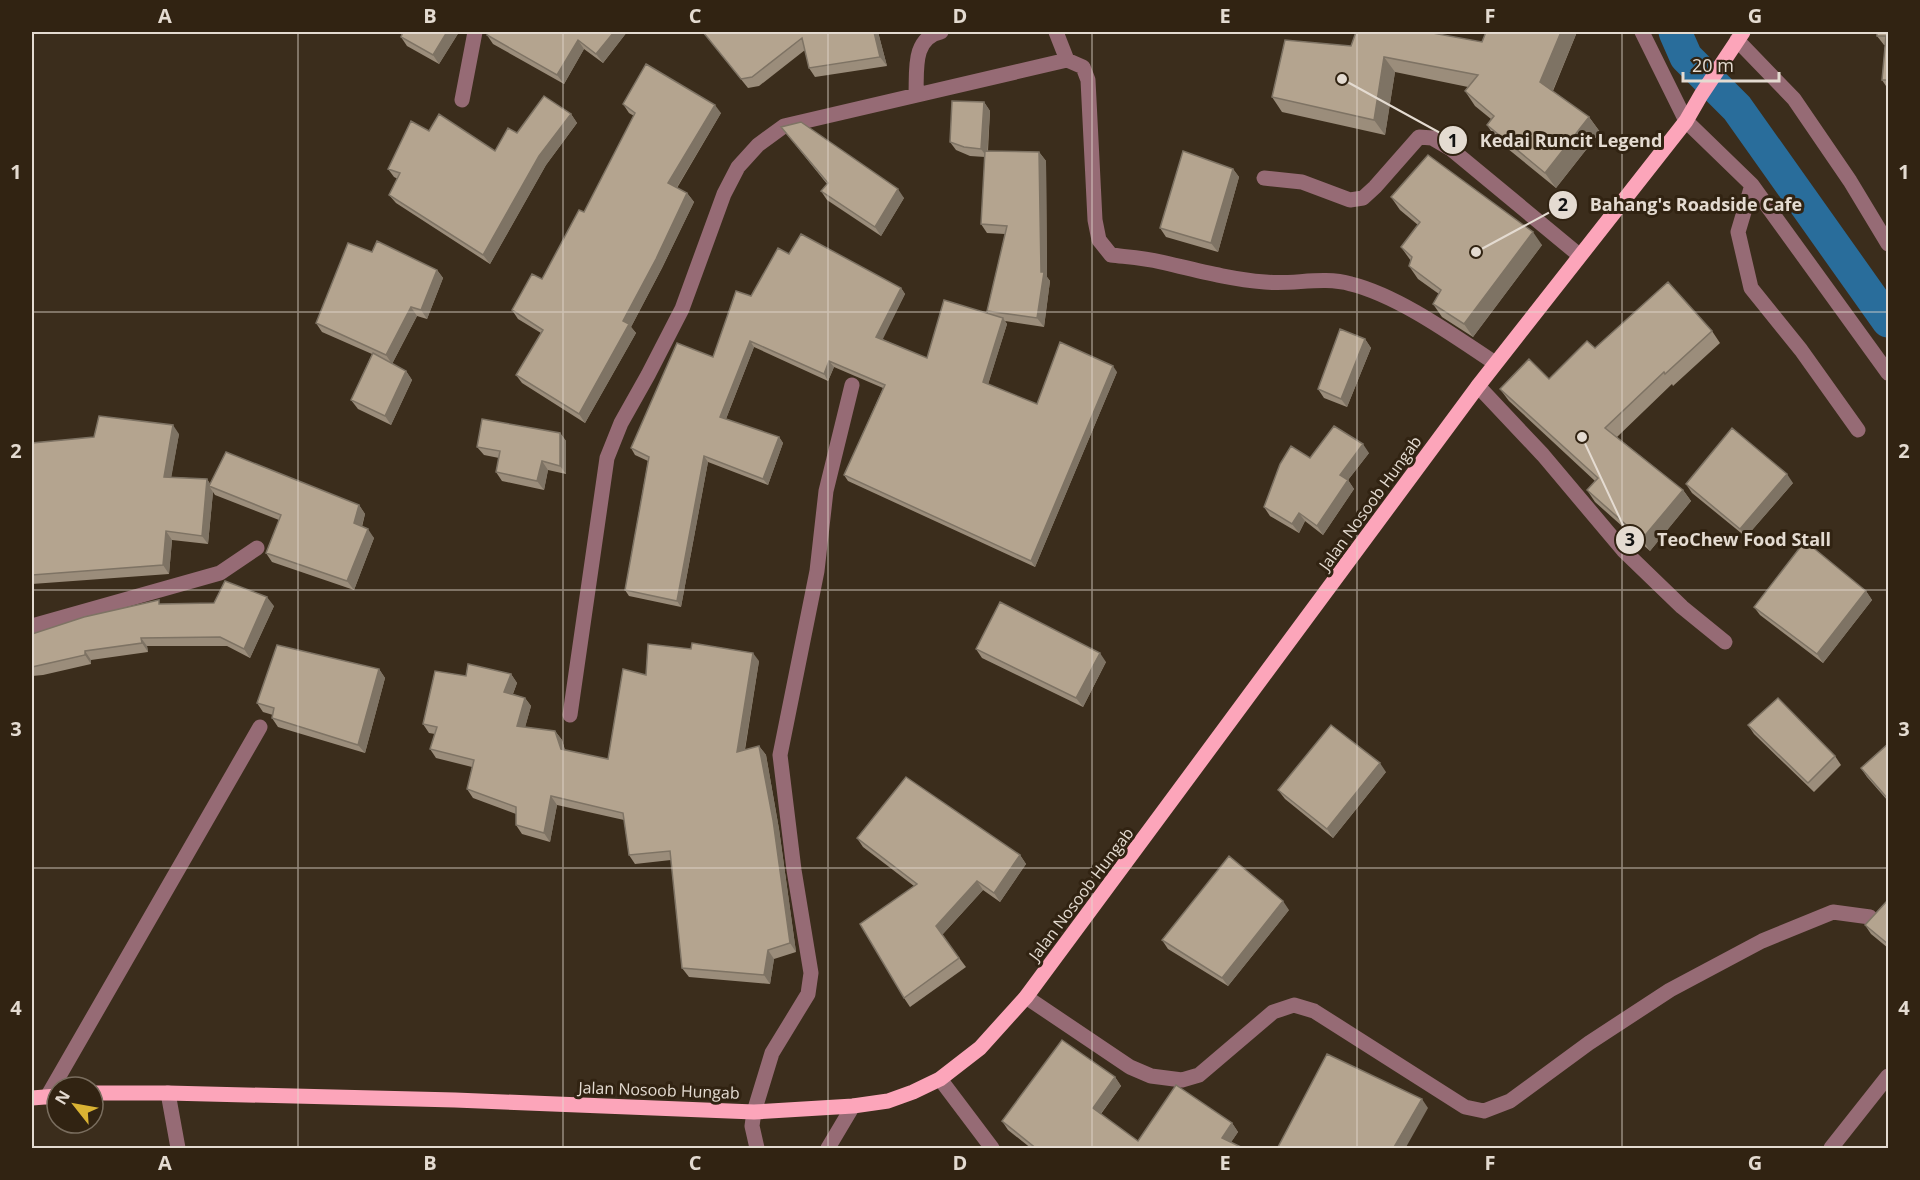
<svg xmlns="http://www.w3.org/2000/svg" width="1920" height="1180" viewBox="0 0 1920 1180" font-family="'Open Sans',sans-serif">
<style>
.lines{fill:none;stroke-linecap:round;stroke-linejoin:round}
.canal{stroke:#296d9b;stroke-width:33}
.minor{stroke:#966b75;stroke-width:15}
.major{stroke:#fca5ba;stroke-width:15}
.wall{fill:#9b8d7b}
.shaded-wall{fill:#7e7364}
.building{fill:#b4a48f;stroke:#7e7364;stroke-width:1.5}
.grid{fill:none;stroke:#e4dbd1;stroke-width:1.5;stroke-opacity:0.55}
.labels{text-anchor:middle;dominant-baseline:central;stroke-width:6;stroke-linejoin:round;paint-order:stroke}
.street-label{font-size:16px;fill:#e4dbd1;stroke:#312312}
.leader{fill:none;stroke:#e4dbd1;stroke-width:2}
.callout-dot{fill:#e4dbd1;stroke:#312312;stroke-width:2}
.mark-label{font-size:18px;text-anchor:middle;font-weight:bold;fill:#111}
.callout-label{font-size:18px;text-anchor:middle;font-weight:bold;fill:#e4dbd1;stroke:#312312;stroke-width:6;stroke-linejoin:round;paint-order:stroke}
.neatline{fill:none;stroke:#e4dbd1;stroke-width:2}
.grid-label{font-size:20px;text-anchor:middle;font-weight:bold;fill:#e4dbd1}
</style>
<rect width="100%" height="100%" fill="#3b2d1c"/>
<g class="lines">
<path class="canal" d="M1675,32L1686,57L1737,108L1888,321"/>
<path class="minor" d="M1056,32L1067,60
M1642,32L1686,121L1752,185L1888,373
M1737,40L1794,99L1850,181L1888,244
M916,94C917,71 912,38 941,32
M462,100L475,32
M1264,178L1302,182L1350,200L1363,198L1375,187L1419,137L1432,138L1451,149L1579,255
M1752,185L1738,232L1751,288L1801,350L1858,430
M1478,386L1543,455L1623,550L1682,607L1725,642
M32,626L220,573L257,548
M570,715L607,458L621,423L648,375L682,309L724,194L738,167L758,145L784,126L1067,60L1083,67L1088,80L1095,220L1099,240L1111,255C1128,257 1145,258 1161,262C1196,270 1229,279 1265,282C1293,285 1323,276 1351,284C1399,296 1454,336 1495,363
M1026,997L1130,1067L1151,1076L1182,1080L1199,1075L1273,1012L1294,1005L1314,1011L1465,1107L1484,1111L1510,1101L1589,1043L1670,990L1762,941L1833,912L1870,917
M940,1079L992,1148
M168,1093L178,1148
M47,1097L260,727
M757,1148L752,1126L754,1112L772,1053L808,994L811,973L794,870L780,755L817,571L826,491L852,385
M828,1148L853,1106
M1831,1148L1888,1076"/>
<path class="major" d="M93,1093H168L455,1100L754,1112L853,1106L888,1101L913,1092L940,1079L980,1048L1026,997L1478,386L1686,121L1701,95L1743,32
M32,1098L57,1096"/>
</g>
<path class="wall" d="M403,32H459L439,64L407,46L401,37Z
M627,32L603,63L584,49L564,84L493,44L487,35Z
M703,32H878L887,66L815,77L809,68L805,50L759,86L748,88Z
M1486,32H1577L1553,91L1589,117L1600,132L1556,188L1497,140L1487,125L1491,119L1475,106L1465,91L1468,87L1395,72L1385,135L1282,112L1272,97L1351,46L1482,42Z
M1888,32V89L1882,80L1885,45H1884L1877,36Z
M984,102L990,111L988,151L1039,152L1046,161L1047,277L1050,281L1044,327L1005,321L1007,324L988,384L1037,404L1117,372L1035,567L848,481L844,475L883,388L834,367L828,381L754,347L726,419L779,437L783,443L768,485L708,462L681,607L629,596L625,590L648,461L635,455L631,448L713,357L751,296L789,254L901,288L905,294L882,339L927,358L989,314L987,311L1005,234L987,233L981,224L985,157L970,156L956,150L950,142Z
M623,104L721,113L677,188L687,193L694,202L662,268L631,327L636,333L585,423L522,383L516,375L541,333L518,319L512,310L542,279L584,212L634,116L629,113Z
M571,114L577,123L546,165L490,264L396,203L389,195L398,179L394,177L388,169L429,131L495,151L517,133Z
M781,127L904,198L881,236L827,200L821,191L827,184Z
M1233,169L1239,177L1218,252L1166,237L1160,228Z
M1391,197L1542,245L1473,337L1442,317L1433,304L1439,294L1418,279L1409,266L1411,261L1401,247L1418,225L1400,210Z
M372,252L437,270L443,278L427,319L417,316L392,364L406,371L412,380L391,425L358,409L351,400L372,354L322,332L316,323Z
M1712,331L1720,343L1673,386L1672,384L1617,437L1683,490L1691,501L1650,551L1595,502L1587,490L1595,481L1509,401L1500,389L1549,379L1595,348Z
M1365,339L1371,348L1347,407L1324,398L1318,389Z
M560,433L566,441V474L548,470L544,490L502,481L496,472L499,458L484,455L477,447Z
M179,434L171,477L207,479L210,484L359,505L365,514L362,527L374,538L354,590L272,562L266,553L279,520L215,495L213,492L208,544L172,540L169,574L32,584V443Z
M1369,453L1348,480L1354,489L1323,535L1305,521L1299,533L1270,516L1264,507L1310,458Z
M1793,483L1746,537L1692,493L1686,484Z
M1866,591L1872,600L1823,663L1760,615L1754,607Z
M162,604L274,606L250,658L227,646H147L148,652L91,660V664L43,675L32,676V634Z
M976,649L1106,662L1083,707L982,658Z
M759,661L745,750L759,746L766,755L779,829L796,952L774,959L770,984L689,977L682,968L671,860L635,864L629,855L624,820L557,805L550,842L522,834L516,825V814L473,798L467,789L472,767L436,758L430,749L435,734L429,733L423,724L466,676L511,674L517,683L513,694L525,698L531,706L525,727L555,731L562,740L565,750L608,759L646,675Z
M379,669L385,678L365,753L278,727L272,718L273,715L263,712L257,703Z
M1748,725L1835,756L1841,765L1814,792L1754,734Z
M1888,744V801L1867,777L1861,768Z
M1386,772L1333,838L1285,799L1278,790Z
M857,838L1020,855L1026,864L1000,902L983,890L942,935L966,967L910,1007L904,998L914,886L863,847Z
M1888,900V948L1871,934L1865,925Z
M1289,910L1228,986L1168,949L1162,940Z
M1115,1077L1121,1086L1101,1114L1138,1141L1232,1123L1238,1132L1231,1142L1245,1149H1032L1008,1130L1002,1121Z"/>
<path class="shaded-wall" d="M447,32H459L439,64L433,55Z
M614,32H627L603,63L596,54Z
M874,32H878L887,66L880,57Z
M1561,32H1577L1550,97L1540,82Z
M578,40L584,49L564,84L557,75Z
M1384,57L1395,72L1385,135L1374,120Z
M984,102L990,111L987,157L981,149Z
M715,105L721,113L674,192L668,183Z
M571,114L577,123L546,165L490,264L483,255L539,156Z
M1589,117L1600,132L1556,188L1545,173Z
M1039,152L1046,161L1047,277L1050,281L1044,327L1037,318L1041,272Z
M1233,169L1239,177L1218,252L1211,243Z
M898,189L904,198L881,236L875,227Z
M687,193L694,202L662,268L631,327L636,333L585,423L579,414L623,321Z
M1533,232L1542,245L1473,337L1464,324Z
M437,270L443,278L427,319L421,310Z
M901,288L905,294L881,343L876,337Z
M411,307L417,316L392,364L386,355Z
M1003,318L1007,324L987,388L983,382Z
M1365,339L1371,348L1347,407L1341,399Z
M750,341L754,347L724,424L720,417Z
M829,361L834,367L828,381L824,374Z
M1113,366L1117,372L1035,567L1031,561Z
M406,371L412,380L391,425L385,416Z
M173,425L179,434L170,485L164,477Z
M560,433L566,441V474L560,466Z
M779,437L783,443L768,485L763,479Z
M1363,444L1369,453L1348,480L1354,489L1323,535L1317,526L1340,475Z
M704,456L708,462L681,607L677,601Z
M542,461L548,470L544,490L537,481Z
M1787,474L1793,483L1746,537L1740,529Z
M207,479L213,488L209,486L213,492L208,544L202,536Z
M1683,490L1691,501L1650,551L1642,539Z
M359,505L365,514L360,532L354,523Z
M1299,513L1305,521L1299,533L1292,524Z
M368,529L374,538L354,590L347,581Z
M166,531L172,540L169,574L163,565Z
M1866,591L1872,600L1823,663L1817,654Z
M267,597L274,606L250,658L244,649Z
M141,638L147,646L148,652L142,643Z
M85,651L91,660V664L85,655Z
M753,653L759,661L743,760L737,752Z
M1100,653L1106,662L1083,707L1076,698Z
M379,669L385,678L365,753L358,745Z
M511,674L517,683L510,701L504,692Z
M525,698L531,706L523,735L517,726Z
M555,731L562,740L567,758L561,749Z
M759,746L766,755L779,829L796,952L790,943Z
M1380,763L1386,772L1333,838L1327,829Z
M551,796L557,805L550,842L544,833Z
M1020,855L1026,864L1000,902L994,893Z
M977,881L983,890L942,935L936,926Z
M1283,901L1289,910L1228,986L1222,978Z
M768,950L774,959L770,984L764,975Z
M1115,1077L1121,1086L1099,1116L1093,1108Z
M1422,1099L1428,1108L1405,1149H1393Z
M1232,1123L1238,1132L1228,1147L1222,1138Z"/>
<path class="building" d="M403,32H447L433,55L401,37Z
M489,32H614L596,54L578,40L557,75L487,35Z
M703,32H874L880,57L809,68L802,38L752,77L741,79Z
M1356,32H1427L1482,42L1486,32H1561L1540,82L1589,117L1545,173L1487,125L1494,116L1465,91L1478,75L1384,57L1374,120L1272,97L1285,40L1351,46Z
M1877,32H1888V80H1882L1886,36H1877Z
M646,64L715,105L668,183L687,193L656,259L623,321L629,324L579,414L516,375L543,330L512,310L532,274L542,279L579,210L584,212L635,113L623,104Z
M544,96L571,114L539,156L483,255L389,195L400,173L388,169L411,121L429,131L439,114L495,151L508,128L517,133Z
M952,101L984,102L981,149L964,147L950,142Z
M801,122L898,189L875,227L821,191L828,183L781,127Z
M985,151L1039,152L1041,272H1044L1037,318L987,311L1007,226L981,224Z
M1183,151L1233,169L1211,243L1160,228Z
M1428,155L1533,232L1464,324L1433,304L1441,290L1409,266L1412,257L1401,247L1420,222L1391,197Z
M801,234L901,288L876,337L927,358L944,300L1003,318L983,382L1037,404L1060,342L1113,366L1031,561L844,475L885,385L829,361L824,374L750,341L720,417L779,437L763,479L704,456L677,601L625,590L649,457L631,448L677,343L713,357L736,291L751,296L778,248L789,254Z
M377,241L437,270L421,310L411,307L386,355L316,323L348,243L372,252Z
M1668,282L1712,331L1665,374L1664,372L1605,428L1683,490L1642,539L1587,490L1598,478L1500,389L1529,359L1549,379L1587,341L1595,348Z
M1340,329L1365,339L1341,399L1318,389Z
M373,353L406,371L385,416L351,400Z
M99,416L173,425L164,477L207,479L202,536L166,531L163,565L32,575V443L94,437Z
M482,419L560,433V466L542,461L537,481L496,472L500,451L477,447Z
M1334,426L1363,444L1340,475L1348,480L1317,526L1299,513L1292,524L1264,507L1280,464L1291,446L1310,458Z
M1732,428L1787,474L1740,529L1686,484Z
M226,452L359,505L354,523L368,529L347,581L266,553L281,515L209,486Z
M1805,541L1866,591L1817,654L1754,607Z
M225,581L267,597L244,649L220,637L141,638L142,643L85,651V655L32,667V634L84,617L159,600V604L214,603Z
M1000,602L1100,653L1076,698L976,649Z
M692,643L753,653L737,752L759,746L773,820L790,943L768,950L764,975L682,968L670,851L629,855L623,813L551,796L544,833L516,825V807L467,789L474,760L430,749L437,727L423,724L435,671L466,676L468,664L511,674L504,692L525,698L517,726L555,731L561,749L608,759L623,669L646,675L648,644L691,649Z
M277,645L379,669L358,745L272,718L274,708L257,703Z
M1778,698L1835,756L1808,783L1748,725Z
M1331,725L1380,763L1327,829L1278,790Z
M1888,744V799L1861,768Z
M906,777L1020,855L994,893L977,881L936,926L959,958L904,998L860,924L917,884L857,838Z
M1229,856L1283,901L1222,978L1162,940Z
M1888,900V944L1865,925Z
M1062,1040L1115,1077L1093,1108L1138,1141L1176,1085L1232,1123L1222,1138L1245,1149H1037L1002,1121Z
M1327,1054L1422,1099L1393,1149H1277Z"/>
<path class="grid" d="M298,32V1148M563,32V1148M828,32V1148M1092,32V1148M1357,32V1148M1622,32V1148M32,312H1888M32,590H1888M32,868H1888"/>
<g class="labels">
<g class="street-label">
<text transform="translate(1370 503) rotate(-54)">Jalan Nosoob Hungab</text>
<text transform="translate(1081 894) rotate(-53)">Jalan Nosoob Hungab</text>
<text transform="translate(659 1090) rotate(2)">Jalan Nosoob Hungab</text>
</g>
</g>
<path class="leader" d="M1342 79L1453 140M1476 252L1563 205M1582 437L1630 540"/>
<g class="callout-dot">
<circle cx="1342" cy="79" r="6"/>
<circle cx="1476" cy="252" r="6"/>
<circle cx="1582" cy="437" r="6"/>
<circle cx="1453" cy="140" r="15"/>
<circle cx="1563" cy="205" r="15"/>
<circle cx="1630" cy="540" r="15"/>
</g>
<g class="mark-label">
<text x="1453" y="147">1</text>
<text x="1563" y="211">2</text>
<text x="1630" y="546">3</text>
</g>
<g class="callout-label">
<text x="1571" y="147">Kedai Runcit Legend</text>
<text x="1696" y="211">Bahang's Roadside Cafe</text>
<text x="1744" y="546">TeoChew Food Stall</text>
</g>
<rect width="1920" height="1180" fill="none" stroke="#312312" stroke-width="66"/>
<g transform="translate(75 1105) rotate(301)"><circle r="28" fill="#312312" stroke="#796d5e" stroke-width="1.5"/>
<path d="M0-4.5L10 22L0 15L-10 22Z" fill="#dab333"/>
<text y="-9" font-size="16" font-weight="bold" text-anchor="middle" fill="#e4dbd1">N</text>
</g>
<path d="M1683 72v9h96v-9" fill="none" stroke="#e4dbd1" stroke-width="3"/>
<text x="1692" y="72" font-size="18" fill="#e4dbd1" stroke="#312312" stroke-width="4.5" paint-order="stroke">20 m</text>
<rect x="33" y="33" width="1854" height="1114" class="neatline"/>
<g class="grid-label">
<text x="165" y="23">A</text>
<text x="430" y="23">B</text>
<text x="695" y="23">C</text>
<text x="960" y="23">D</text>
<text x="1225" y="23">E</text>
<text x="1490" y="23">F</text>
<text x="1755" y="23">G</text>
<text x="16" y="179">1</text>
<text x="1904" y="179">1</text>
<text x="16" y="458">2</text>
<text x="1904" y="458">2</text>
<text x="16" y="736">3</text>
<text x="1904" y="736">3</text>
<text x="16" y="1015">4</text>
<text x="1904" y="1015">4</text>
<text x="165" y="1170">A</text>
<text x="430" y="1170">B</text>
<text x="695" y="1170">C</text>
<text x="960" y="1170">D</text>
<text x="1225" y="1170">E</text>
<text x="1490" y="1170">F</text>
<text x="1755" y="1170">G</text>
</g>
</svg>
